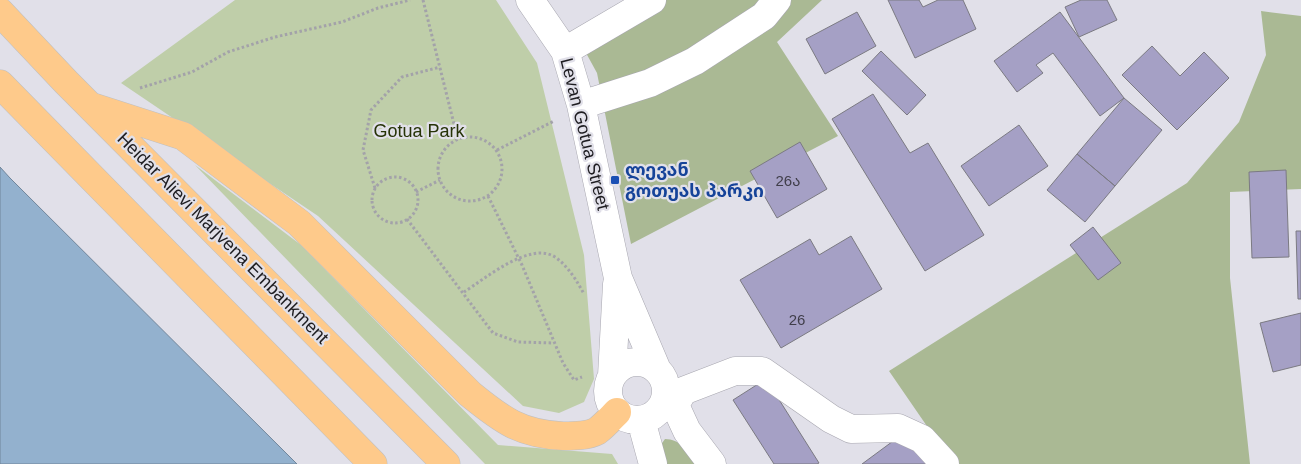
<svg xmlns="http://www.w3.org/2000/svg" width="1301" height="464" viewBox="0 0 1301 464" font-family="Arial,'Noto Sans Georgian',sans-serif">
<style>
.green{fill:#bfcea9}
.forest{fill:#aab994}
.water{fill:#93b1ce;stroke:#70859a}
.building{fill:#a5a0c5;stroke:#7b7a82}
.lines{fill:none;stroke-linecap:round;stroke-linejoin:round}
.minor-casing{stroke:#a8a7b0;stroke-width:29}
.highway-casing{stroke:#c0c0c1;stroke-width:29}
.path{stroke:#a3a2a9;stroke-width:3;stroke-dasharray:2.5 2.5;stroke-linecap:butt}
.minor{stroke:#fff;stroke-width:28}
.highway{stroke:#feca8b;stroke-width:28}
.transit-dot{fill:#1a4fb4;stroke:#e1e0e9;stroke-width:2}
.labels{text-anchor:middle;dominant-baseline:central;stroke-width:4.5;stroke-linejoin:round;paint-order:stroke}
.number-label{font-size:15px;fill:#403e4a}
.park-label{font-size:18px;fill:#263307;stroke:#e1e0e9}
.street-label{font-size:18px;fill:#1e1d21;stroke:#e1e0e9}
.transit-label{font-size:18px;font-weight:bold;fill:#164399;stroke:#e1e0e9;text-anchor:start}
</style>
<rect width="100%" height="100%" fill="#e1e0e9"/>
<path class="green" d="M235,0H496L537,63L584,255L594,379L584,402L559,413L523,406L318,216L121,83Z
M195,165L301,245L498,445L612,454L618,464H485Z"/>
<path class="forest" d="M652,0H822L777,42L838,136L631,244L597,73L580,42Z
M1261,11L1301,16V189L1230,192V278L1250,464H953L889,371L1187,183L1239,122L1266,55Z
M665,439C679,439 693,453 701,464H664L657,450Z"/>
<path class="water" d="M0,167L10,178L297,464H0Z"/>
<path class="building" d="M888,0H919L923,7L938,0H963L976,29L915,58Z
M1081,0H1107L1117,20L1079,37L1065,7Z
M857,12L876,46L825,74L806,39Z
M1060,12L1124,98L1100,116L1053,53L1036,65L1043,73L1017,92L994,61Z
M1152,46L1180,76L1204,52L1229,78L1177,130L1122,75Z
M881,51L926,95L907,115L862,71Z
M873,94L910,153L928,143L984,235L925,271L832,119Z
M1124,98L1162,130L1115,186L1077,154Z
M1019,125L1048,166L989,206L961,166Z
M800,142L827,189L777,218L750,171Z
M1077,154L1115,186L1085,222L1047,190Z
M1286,170L1289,257L1252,258L1249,172Z
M1093,227L1121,263L1098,280L1070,245Z
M1296,231H1301V299H1298Z
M851,236L882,289L781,348L740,280L810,239L819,255Z
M1301,313V365L1273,372L1260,323Z
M766,379L819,463L817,464H774L733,400Z
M904,433L927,464H862Z"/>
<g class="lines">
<g class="minor-casing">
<path id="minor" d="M530,0L565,51L581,105L618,278L657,370
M565,51L652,0
M581,105L650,83L695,61L764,16L777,0
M608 391a29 29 0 1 1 58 0a29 29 0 1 1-58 0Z
M612,376L617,284
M667,393L675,405L687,431L712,464
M675,405L683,391L735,371H762L831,419L851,429L898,428L922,439L945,464
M641,420L653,464"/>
</g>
<g class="highway-casing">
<path id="highway" d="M0,12L66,82L446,464
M0,84L373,464
M93,107L183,136L299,223L470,394C502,420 520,434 563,436C573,436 588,436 597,431C604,426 611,418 617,412"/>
</g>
<path class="path" d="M423,0L458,140
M140,88L192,72L228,52L275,37L342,22L378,8L410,0
M438 169a32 32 0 1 1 64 0a32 32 0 1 1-64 0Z
M497,150L554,121
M372 200a23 23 0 1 1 46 0a23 23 0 1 1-46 0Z
M375,188L363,150L371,110L402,77L440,67
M416,192L440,180
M488,196L522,265L563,363L574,380L582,377
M407,219L493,333L518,342L554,343
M464,292C486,278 530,241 555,257C568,266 577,281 584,294"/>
<use href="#minor" class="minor"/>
<use href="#highway" class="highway"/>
</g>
<rect class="transit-dot" x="610" y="175" width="10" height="10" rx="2.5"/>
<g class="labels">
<g class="number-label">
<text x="788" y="180">26ა</text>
<text x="797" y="319">26</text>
</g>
<g class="park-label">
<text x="419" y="131">Gotua Park</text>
</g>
<g class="street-label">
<text transform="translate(585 134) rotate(76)">Levan Gotua Street</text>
<text transform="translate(223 238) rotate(45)">Heidar Alievi Marjvena Embankment</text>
</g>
<g class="transit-label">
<text x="625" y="170">ლევან<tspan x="625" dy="21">გოთუას პარკი</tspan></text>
</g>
</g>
</svg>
